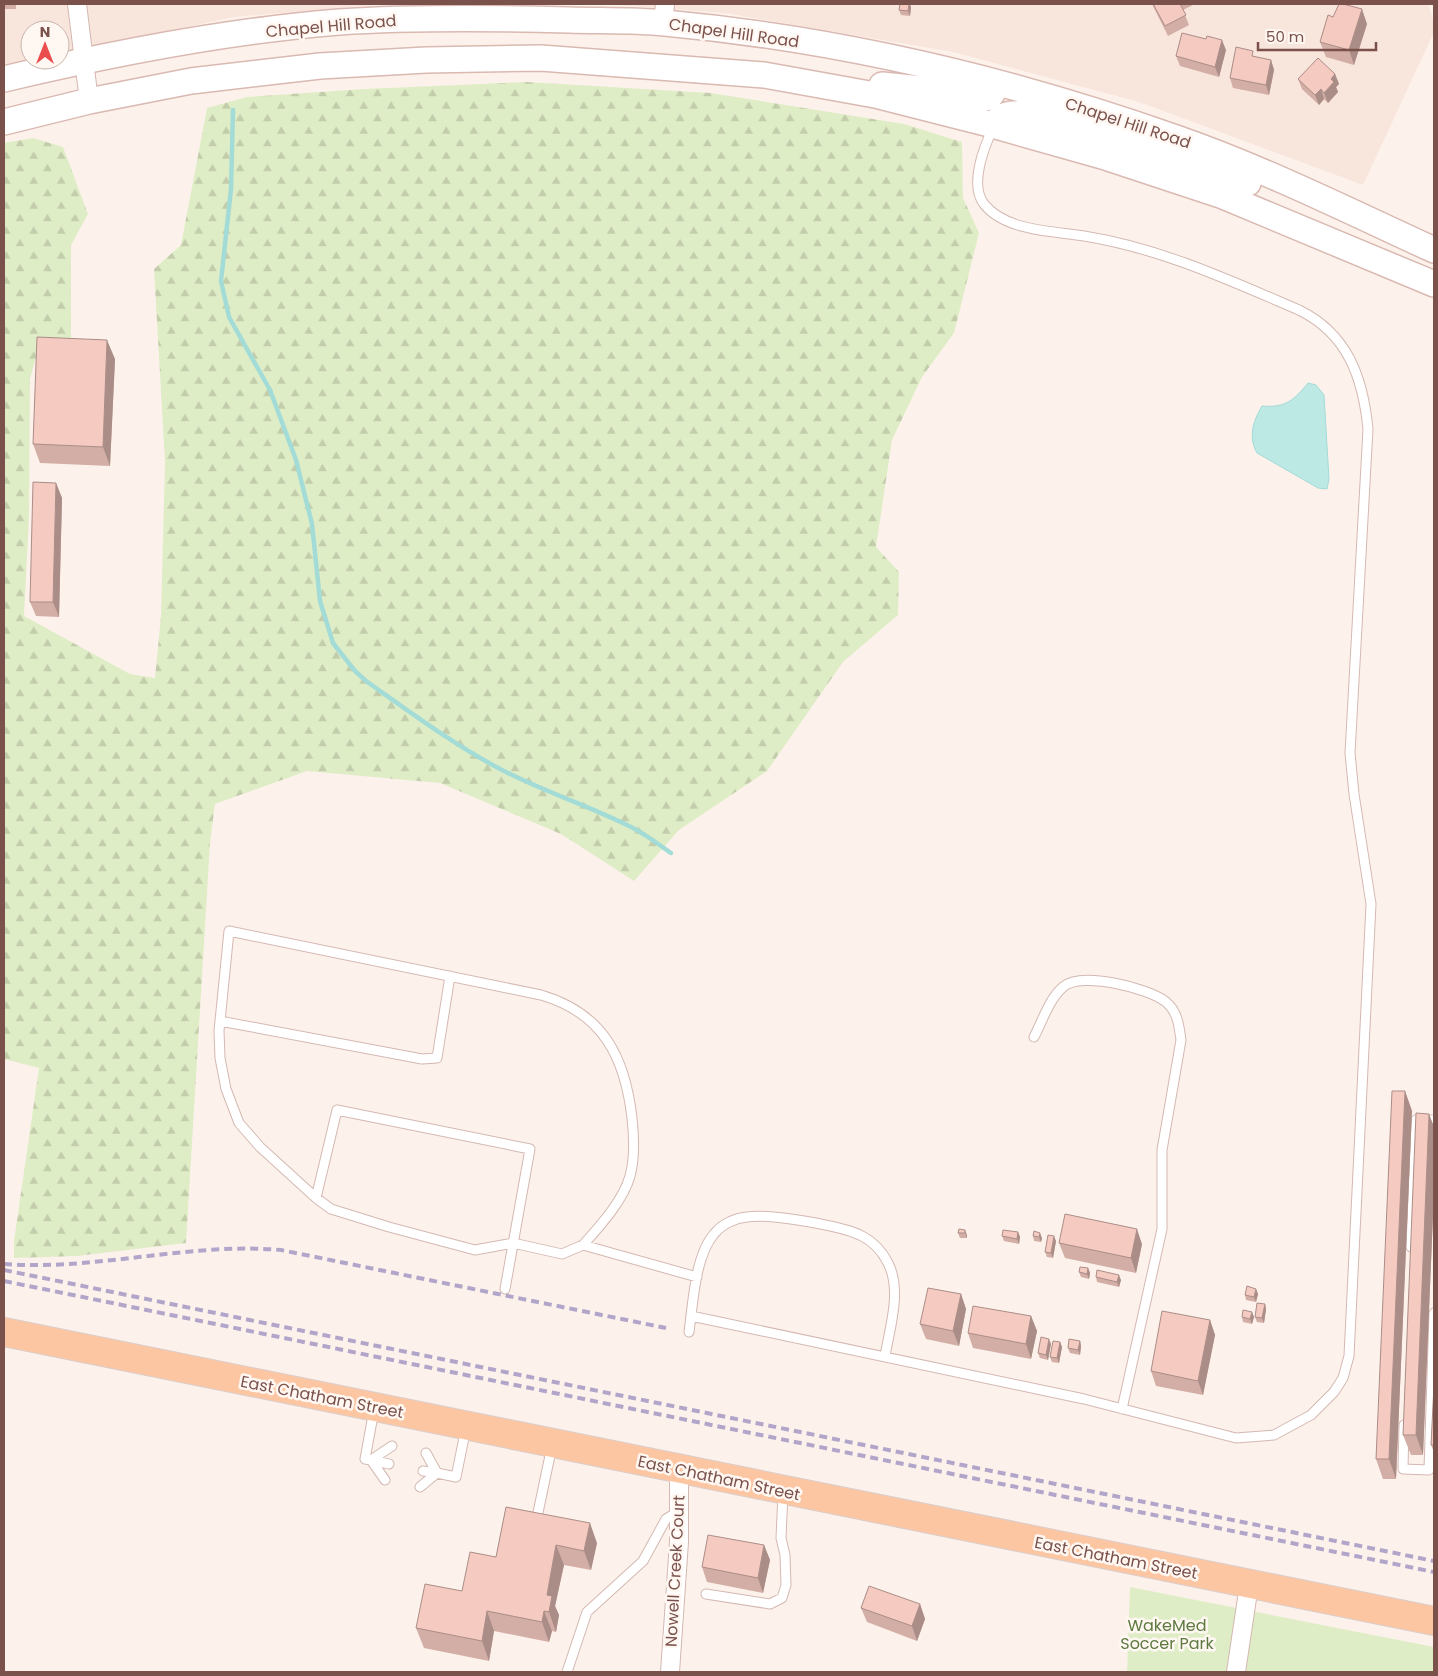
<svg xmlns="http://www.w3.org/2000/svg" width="1438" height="1676" viewBox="0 0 1438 1676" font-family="Poppins,sans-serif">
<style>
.residential{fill:#f8e5db}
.forest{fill:url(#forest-firs)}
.green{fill:#dfedc7}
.water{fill:#bde9e5;stroke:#a3dbd7}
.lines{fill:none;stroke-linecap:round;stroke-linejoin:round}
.stream{stroke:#a3dbd7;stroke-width:4.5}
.lane-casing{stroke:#d4b8b2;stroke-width:11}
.street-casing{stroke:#d4b8b2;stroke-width:20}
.secondary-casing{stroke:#d9b9b1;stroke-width:28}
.primary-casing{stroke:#dacecd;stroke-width:30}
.lane{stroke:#fff;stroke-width:9}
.street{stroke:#fff;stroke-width:18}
.secondary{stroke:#fff;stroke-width:25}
.primary{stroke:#fdc6a2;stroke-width:28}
.rail{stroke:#b1a6ca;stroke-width:4;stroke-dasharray:8 5;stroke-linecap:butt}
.wall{fill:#d2aea6}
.shaded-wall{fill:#ab8d87}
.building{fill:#f4cac1;stroke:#ab8d87}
.labels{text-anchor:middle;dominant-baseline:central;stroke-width:5;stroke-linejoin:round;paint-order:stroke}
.street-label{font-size:16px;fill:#7b514b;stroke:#fff7f2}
.park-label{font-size:16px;fill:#5e7a40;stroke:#fff7f2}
</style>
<defs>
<pattern id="forest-firs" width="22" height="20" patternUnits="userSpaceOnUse" patternTransform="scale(1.25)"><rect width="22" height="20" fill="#dfedc7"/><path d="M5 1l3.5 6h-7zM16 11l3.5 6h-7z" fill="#c3cdac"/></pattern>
</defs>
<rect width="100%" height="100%" fill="#fdf2eb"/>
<path class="residential" d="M4,4H386L233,17L60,55V30H30V60H39L4,68Z
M605,4H1428L1434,22V32L1363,185L1139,102L953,52L725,13Z"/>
<path class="forest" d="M527,82L711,93L904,124L962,142L963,198L979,233L954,333L922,377L892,440L876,547L899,572L898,615L843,662L767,771L679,830L634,881L561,834L440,783L307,771L215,804L210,843L186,1243L77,1256L14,1258V1241L39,1068L4,1059V143L33,138L63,147L88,214L71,245V341L39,346L30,379L29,517L24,616L130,674L155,678L161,616L165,462L154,269L181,245L207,108L247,97L364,89Z"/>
<path class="green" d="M1130,1587L1434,1647V1672H1127Z"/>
<path class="water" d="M1308,383L1316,385L1324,395L1329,479L1327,489L1318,488L1257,453C1248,437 1253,421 1262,406C1286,408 1294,400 1308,383Z"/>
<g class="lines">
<path class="stream" d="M233,110L231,189L221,281L229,317L270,390L296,460L312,524L320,601L333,643L355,671L366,681C410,712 453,744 500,769C542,791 587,805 629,826C644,833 658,844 671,853"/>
<g class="lane-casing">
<path id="lane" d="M220,1021L422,1059L437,1058L450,976
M1034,1037C1042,1022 1049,999 1063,987C1081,971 1149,988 1166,1002C1178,1012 1179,1026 1181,1040L1162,1150V1229L1122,1409
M316,1198L337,1110L530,1149L505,1289
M583,1245C600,1226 623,1201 630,1176C635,1158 634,1136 632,1118C625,1057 603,1013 541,995L229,931L219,1031L220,1058L226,1089L239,1123L260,1147L316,1198L331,1209L389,1227L475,1250L513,1243L562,1254L583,1245L697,1277
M1411,1247L1416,1120H1434
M691,1316L1084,1399L1236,1438L1274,1435L1311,1415L1334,1392L1343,1378L1349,1356L1371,904L1354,794L1350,753L1368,429C1363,378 1348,334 1299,310C1229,280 1160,248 1084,236C1053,231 1005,231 984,204C969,185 984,147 993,128
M689,1332C693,1303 695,1256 714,1234C722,1224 735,1218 747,1217C769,1213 843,1226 862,1236C874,1242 882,1251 888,1263C902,1290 890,1327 885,1356
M374,1410L365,1459L371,1460L392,1446
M1404,1425L1403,1469L1429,1470L1434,1313
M426,1453L437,1473L456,1477L466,1428
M371,1460L385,1480
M371,1460L389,1464
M423,1471L437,1473
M420,1487L437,1473
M536,1522L552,1446
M706,1594L770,1604L782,1598L786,1585L785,1555L781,1538L783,1493
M567,1672L587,1612L643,1561L666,1519L679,1511"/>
</g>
<g class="street-casing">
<path id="street" d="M77,4L89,101
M663,23L665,4
M670,1672L679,1542V1469
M1236,1672L1249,1585"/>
</g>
<g class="secondary-casing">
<path id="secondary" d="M4,79C114,53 226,31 339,22C416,17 492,18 569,20C600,21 633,20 665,23C839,39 1012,80 1176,138C1265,169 1349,211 1434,250
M882,85L931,90L970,98H986L991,95L998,84
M4,122L89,101L191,81L320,66L426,60L541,58L764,75L875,95L989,124L1102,156L1223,196L1434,284
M994,125C1002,111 1019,113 1033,115L1248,183"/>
</g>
<g class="primary-casing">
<path id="primary" d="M4,1332L1434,1621"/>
</g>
<use href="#lane" class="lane"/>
<use href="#street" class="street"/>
<use href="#secondary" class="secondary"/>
<use href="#primary" class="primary"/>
<path class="rail" d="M4,1264C97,1271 188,1242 281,1250L666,1328
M4,1270L1434,1561
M4,1281L1434,1572"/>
</g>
<path class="wall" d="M4,4H16V9H4Z
M1152,4H1193V5L1183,10L1189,25L1168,36Z
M911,7L910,16L901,15L899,10Z
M1367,24L1354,65L1326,57L1320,42Z
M1206,39L1226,50L1219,77L1180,66L1176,56Z
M1255,57L1271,60L1274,70L1269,95L1233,88L1230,78Z
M1335,74L1339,84L1336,87L1338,92L1328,103L1324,99L1319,105L1302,89L1298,79Z
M115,359L110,466L40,463L33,444Z
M56,483L62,498L59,617L36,616L30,602Z
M1405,1091L1412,1111L1396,1479H1383L1376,1459Z
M1429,1114L1434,1127V1191L1423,1455H1411L1403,1435Z
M959,1229L967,1235V1238H960L958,1233Z
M1018,1232L1020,1237L1019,1244L1004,1241L1002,1236Z
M1033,1236L1042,1238L1041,1242L1034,1241Z
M1056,1241L1053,1258L1047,1257L1045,1252Z
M1059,1243L1142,1244L1136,1273L1065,1258Z
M1088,1268L1090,1273L1089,1279L1081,1277L1079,1272Z
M1096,1277L1121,1280L1119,1287L1097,1282Z
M1256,1289L1258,1294L1256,1302L1246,1300L1245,1295Z
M961,1294L966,1309L959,1346L926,1339L920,1324Z
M1265,1304L1266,1309L1264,1323L1257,1322L1255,1317Z
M1031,1316L1037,1331L1031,1359L973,1348L968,1333Z
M1242,1317H1254L1252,1324L1243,1322Z
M1210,1320L1215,1335L1203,1395L1156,1386L1151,1371Z
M1080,1341L1081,1346L1080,1355L1070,1353L1068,1348Z
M1060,1342L1062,1347L1059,1363L1052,1362L1050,1357Z
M1051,1344L1048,1360L1040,1358L1038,1353Z
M1434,1385V1452L1431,1445Z
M506,1507L597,1543L591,1570L564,1565L555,1606L559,1615L556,1632L552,1631L549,1642L494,1631L489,1661L424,1648L416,1628L462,1591L496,1557Z
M764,1545L770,1560L763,1593L707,1582L702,1567Z
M920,1604L925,1619L917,1641L867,1622L861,1608Z"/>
<path class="shaded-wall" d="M909,4H910L911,7L910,16L908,11Z
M1362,9L1367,24L1354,65L1349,50Z
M1222,40L1226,50L1219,77L1215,67Z
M1271,60L1274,70L1269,95L1266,85Z
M1335,74L1339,84L1336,87L1338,92L1328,103L1324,93L1331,79Z
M1321,89L1324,99L1319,105L1315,95Z
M107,340L115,359L110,466L103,447Z
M56,483L62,498L59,617L53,602Z
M1405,1091L1412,1111L1396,1479L1389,1459Z
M1429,1114L1434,1127V1191L1423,1455L1416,1435Z
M1137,1229L1142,1244L1136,1273L1131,1258Z
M965,1230L967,1235V1238L965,1233Z
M1018,1232L1020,1237L1019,1244L1017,1239Z
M1040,1233L1042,1238L1041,1242L1039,1237Z
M1054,1236L1056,1241L1053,1258L1051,1253Z
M1088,1268L1090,1273L1089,1279L1087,1274Z
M1119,1275L1121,1280L1119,1287L1117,1282Z
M1256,1289L1258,1294L1256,1302L1254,1297Z
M961,1294L966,1309L959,1346L953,1331Z
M1265,1304L1266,1309L1264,1323L1262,1318Z
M1252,1312L1254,1317L1252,1324L1250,1319Z
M1031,1316L1037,1331L1031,1359L1026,1344Z
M1210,1320L1215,1335L1203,1395L1198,1381Z
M1049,1339L1051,1344L1048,1360L1046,1355Z
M1080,1341L1081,1346L1080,1355L1078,1350Z
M1060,1342L1062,1347L1059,1363L1057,1358Z
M590,1523L597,1543L591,1570L584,1551Z
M556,1545L564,1565L555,1606L559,1615L556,1632L549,1612L547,1595Z
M764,1545L770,1560L763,1593L758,1578Z
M920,1604L925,1619L917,1641L912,1626Z
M487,1611L494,1631L489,1661L482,1641Z
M544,1611L552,1631L549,1642L542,1622Z"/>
<path class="building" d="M900,4H909L908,11L899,10Z
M1153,4H1180L1186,15L1165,26Z
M1339,4H1343L1362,9L1349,50L1320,42L1328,15L1333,17Z
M1182,33L1206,39L1207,36L1222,40L1215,67L1176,56Z
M1236,47L1253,51L1252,56L1271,60L1266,85L1230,78Z
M1318,58L1335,74L1331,79L1334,82L1324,93L1321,89L1315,95L1298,79Z
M37,337L107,340L103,447L33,444Z
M33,482L56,483L53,602H30Z
M1392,1091H1405L1389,1459H1376Z
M1416,1113L1429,1114L1416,1435H1403Z
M1065,1214L1137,1229L1131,1258L1059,1243Z
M959,1229L965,1230V1233H958Z
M1003,1230L1018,1232L1017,1239L1002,1236Z
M1034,1231L1040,1233L1039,1237L1033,1236Z
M1048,1235L1054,1236L1051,1253L1045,1252Z
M1080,1267L1088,1268L1087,1274L1079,1272Z
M1097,1270L1119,1275L1117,1282L1096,1277Z
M1247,1286L1256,1289L1254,1297L1245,1295Z
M928,1288L961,1294L953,1331L920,1324Z
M1257,1303L1265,1304L1262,1318L1255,1317Z
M973,1306L1031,1316L1026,1344L968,1333Z
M1243,1310L1252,1312L1250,1319L1242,1317Z
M1162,1311L1210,1320L1198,1381L1151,1371Z
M1041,1337L1049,1339L1046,1355L1038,1353Z
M1069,1339L1080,1341L1078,1350L1068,1348Z
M1053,1341L1060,1342L1057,1358L1050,1357Z
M1434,1385V1445H1431Z
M506,1507L590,1523L584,1551L556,1545L547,1595L552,1596L549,1612L544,1611L542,1622L487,1611L482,1641L416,1628L425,1584L462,1591L470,1552L496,1557Z
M708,1535L764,1545L758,1578L702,1567Z
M869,1586L920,1604L912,1626L861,1608Z"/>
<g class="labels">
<g class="street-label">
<text transform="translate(331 26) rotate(-5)">Chapel Hill Road</text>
<text transform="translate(734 33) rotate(8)">Chapel Hill Road</text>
<text transform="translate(1128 123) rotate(18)">Chapel Hill Road</text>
<text transform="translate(322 1397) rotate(11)">East Chatham Street</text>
<text transform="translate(719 1478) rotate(12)">East Chatham Street</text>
<text transform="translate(1116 1558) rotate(11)">East Chatham Street</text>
<text transform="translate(675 1571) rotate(-87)">Nowell Creek Court</text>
</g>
<g class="park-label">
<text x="1167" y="1625">WakeMed<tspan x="1167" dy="18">Soccer Park</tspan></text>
</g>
</g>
<rect width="1438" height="1676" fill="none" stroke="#7b514b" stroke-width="10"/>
<g transform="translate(45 45)"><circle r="24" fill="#fff7f2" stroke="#cab5af"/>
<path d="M0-4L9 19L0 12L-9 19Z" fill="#eb4c4d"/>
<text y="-8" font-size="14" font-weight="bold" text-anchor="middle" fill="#7b514b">N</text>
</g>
<path d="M1258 42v8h118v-8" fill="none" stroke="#7b514b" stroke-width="2.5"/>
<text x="1266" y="42" font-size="15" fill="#7b514b" stroke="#fff7f2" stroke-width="4" paint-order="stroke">50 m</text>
</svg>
